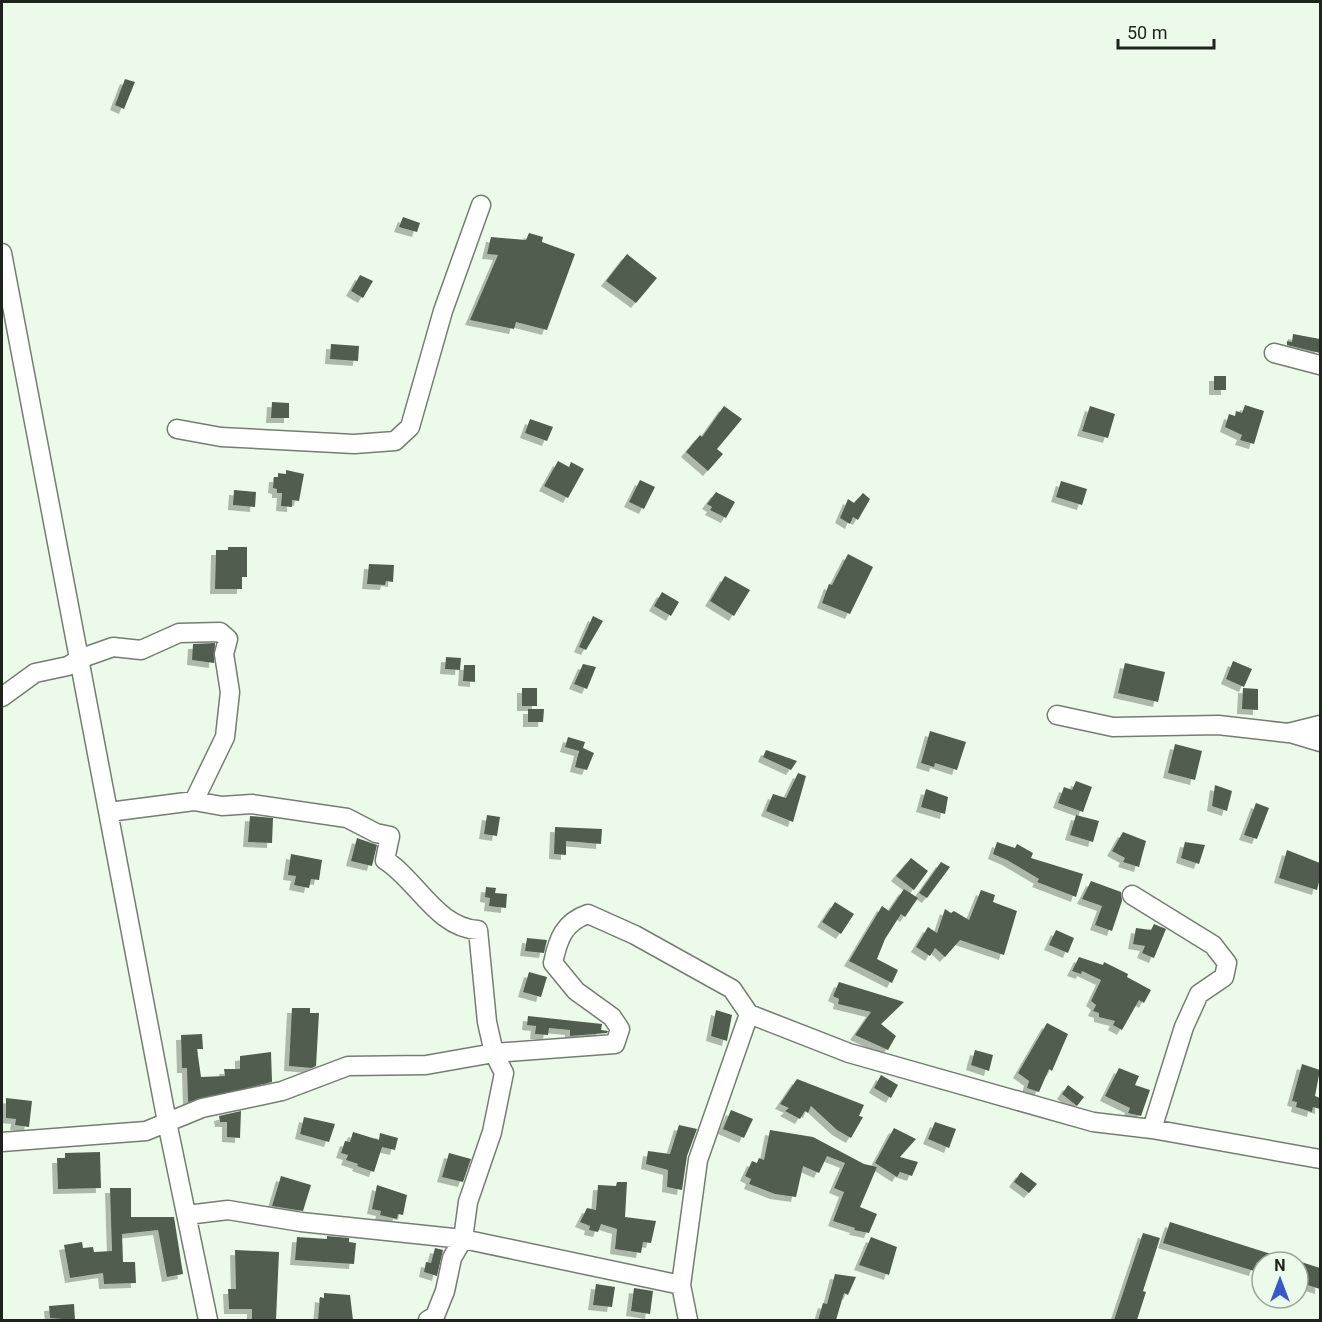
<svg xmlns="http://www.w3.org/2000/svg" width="1322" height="1322" viewBox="0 0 1322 1322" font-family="Roboto,sans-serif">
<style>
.building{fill:#515d4f;filter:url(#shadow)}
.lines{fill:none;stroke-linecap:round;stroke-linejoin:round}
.minor-casing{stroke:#727f70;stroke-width:21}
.minor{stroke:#fff;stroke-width:18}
</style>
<defs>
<filter id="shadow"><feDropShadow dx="-5" dy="5" stdDeviation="0" flood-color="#0004"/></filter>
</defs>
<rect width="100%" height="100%" fill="#ecfbe9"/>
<path class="building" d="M125,79L135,82L124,109L115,105Z
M403,217L420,223L417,232L399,227Z
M529,233L543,237L542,242L575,254L547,330L516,322L514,329L470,320L498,255L487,254L491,237L526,240Z
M627,254L657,278L636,303L606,281Z
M360,275L373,281L363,298L351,291Z
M1293,334L1320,339V353L1287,345V341L1292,342Z
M331,344L359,346L358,361L330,359Z
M1214,376H1226V390H1214Z
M272,402L289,403V418H271Z
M1245,405L1264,411L1254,444L1240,440L1242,435L1225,427L1229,414L1235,416L1236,411L1242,413Z
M724,406L742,419L717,449L723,454L708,471L686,452L700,435L702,437Z
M1090,406L1115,414L1108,438L1082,431Z
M530,419L553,427L547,441L525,433Z
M558,461L569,467L571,462L584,469L568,498L544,486Z
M286,470L304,474L299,501L292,500V507L281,506L282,493H277V489L273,488L274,477H278V473L286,474Z
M640,480L655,487L644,509L629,502Z
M1061,481L1087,489L1082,505L1056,497Z
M234,490L256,492L255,507L233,505Z
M716,492L735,502L726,518L710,510L712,507L707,504Z
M863,493L870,499L858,520L853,517L850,524L840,518L848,499L854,503Z
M228,547H247V577H242V589H215L216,550H228Z
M848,554L873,567L850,614L822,603L829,584L832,585Z
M369,564L394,565L393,582L386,581L385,585L367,584Z
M725,576L750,590L734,616L710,601Z
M662,592L679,602L671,616L654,606Z
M593,616L603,621L586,650L579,647Z
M215,643L214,663L192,660L193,644Z
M446,657L461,658L460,670L445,669Z
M1233,661L1252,669L1244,687L1226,679Z
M1125,663L1165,672L1158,702L1118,693Z
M583,664L596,667L587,689L574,684Z
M464,665H475V682L463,681Z
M522,688H537V706H522Z
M1243,688L1258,689V710L1242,709Z
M528,709H544L543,722H528Z
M930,731L966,742L957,770L935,763L934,767L921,763Z
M568,737L585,742L583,748L594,753L587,770L575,767L579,751L565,747Z
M1175,744L1202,751L1195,780L1168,773Z
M766,750L797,761L791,770L763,757Z
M798,773L806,776L793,822L766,811L773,794L786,798Z
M1076,781L1092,787L1083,812L1058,803L1064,787L1072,790Z
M1215,785L1232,791L1227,811L1212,806Z
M926,789L948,797L945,814L921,807Z
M1256,803L1269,808L1257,839L1244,835Z
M487,815L500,817L497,836L484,834Z
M1076,815L1099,821L1093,842L1070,835Z
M250,816L273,818L272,843L248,842Z
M555,827L602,829L601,844L566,841V855L554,854Z
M1123,832L1146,841L1139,867L1123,862L1125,858L1112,851Z
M357,838L377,845L372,866L351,861Z
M997,842L1015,848L1017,844L1033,853L1031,858L1083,874L1076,897L1037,882L1039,879L1007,860L993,854Z
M1185,842L1205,845L1199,864L1181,858Z
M1287,850L1320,863V878L1317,890L1279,878Z
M291,854L322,860L319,880L311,879L309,888L294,885L296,876L288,875Z
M911,858L928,871L914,890L896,876Z
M941,862L950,867L927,898L919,893Z
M1091,881L1121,892L1122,901L1112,931L1095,925L1102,906L1082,899Z
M486,887L496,888L495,893L507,894L506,908L489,906L490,898L485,897Z
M904,889L918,898L905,917L901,914L885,939L877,959L898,970L892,983L849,961L882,906L889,911Z
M981,890L995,895L993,902L1017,911L1004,955L960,940L945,957L935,948L930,956L916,947L928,927L937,933L945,909L951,913L954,911L969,920Z
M835,902L854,914L841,934L822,922Z
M1154,924L1166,929L1154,958L1142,953L1145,946L1133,944L1136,928L1151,930Z
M1056,930L1074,938L1068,953L1049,945Z
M527,938L547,940L544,953L525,951Z
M1079,957L1103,965L1104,962L1128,974L1127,977L1151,990L1144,1003L1139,1000L1122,1030L1113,1025L1115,1021L1099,1017V1013L1093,1011L1096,1005L1091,1001L1101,980L1082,971L1081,974L1072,971Z
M529,972L547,977L541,997L523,992Z
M839,982L904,1002L881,1024L896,1036L888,1050L855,1035L871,1012L838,1004L839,999L833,996Z
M292,1008H310V1013H319L316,1066L312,1068L289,1066Z
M716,1010L732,1015L727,1041L711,1036Z
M528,1016L602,1024L601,1030L608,1031L607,1033L570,1036V1030L549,1028L548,1035L535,1034L536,1026L527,1025Z
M1047,1023L1068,1034L1052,1071L1049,1069L1039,1092L1027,1088L1029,1081L1018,1073Z
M202,1034L203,1049H197L201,1077L225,1076L224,1069H240V1056L271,1052L272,1082L188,1102L187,1068H182L181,1035Z
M975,1050L993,1055L989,1071L971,1065Z
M1302,1064L1320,1070L1315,1096L1320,1098V1109L1313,1107L1312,1112L1296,1107L1297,1102L1292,1101Z
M1119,1068L1139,1076L1135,1085L1150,1090L1141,1116L1128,1113L1130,1108L1105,1096Z
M881,1075L898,1085L891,1098L874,1088Z
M797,1079L864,1105L859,1116L863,1117L851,1138L837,1130L811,1106L808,1113L805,1111L800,1119L785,1111L789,1108L780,1104Z
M1068,1085L1084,1097L1077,1106L1062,1094Z
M6,1098L32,1101L29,1127L15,1125L16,1119L6,1118Z
M731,1110L753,1119L744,1138L723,1129Z
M241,1111L240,1138L227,1137V1122H220L219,1116Z
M304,1117L335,1124L329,1142L300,1134Z
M935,1122L956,1129L949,1148L928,1139Z
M679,1125L697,1129L687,1156L682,1190L667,1187L668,1170L646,1164L648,1151L670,1154Z
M894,1128L916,1139L900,1157L918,1162L912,1176L900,1172L897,1177L875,1163Z
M770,1130L813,1137L864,1164L877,1167L860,1207L877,1214L869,1233L854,1230L855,1228L833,1221L844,1192L834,1188L845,1163L827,1156L819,1173L803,1166L796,1197L775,1194L749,1184L751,1179L745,1176L752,1161L757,1163L759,1158L764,1160Z
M353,1132L379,1140L380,1133L398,1138L395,1150L382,1147L374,1172L357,1166L358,1164L346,1160L348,1155L341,1153L345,1141L350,1142Z
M100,1152L101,1188L58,1189L57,1158H65V1153Z
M449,1153L471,1159L463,1182L442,1177Z
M1021,1172L1037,1184L1029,1193L1014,1182Z
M281,1176L311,1185L303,1211L272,1206Z
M617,1182H627L625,1217L656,1221L651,1243L643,1242L641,1253L615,1249L617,1229L601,1224L598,1232L589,1230L590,1226L580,1222L587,1208L596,1210L598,1185L616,1186Z
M377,1185L407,1195L403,1215L398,1214L397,1219L380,1215L381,1211L372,1209Z
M110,1188H131V1217H174L183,1274L167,1277L158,1230L122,1234L123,1262H135L136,1283L104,1284L103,1273L70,1278L64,1245L82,1242L83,1248L93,1247L94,1252L112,1251Z
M1170,1222L1290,1260V1262H1257L1254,1271L1163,1243Z
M1143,1233L1160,1238L1143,1291L1146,1292L1137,1320H1114Z
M327,1236L349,1238V1242L356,1243L354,1264L295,1260L297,1237L327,1239Z
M871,1237L897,1247L889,1275L859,1265Z
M435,1248L443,1250L437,1276L424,1272L426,1262L431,1263Z
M235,1250L279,1252L276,1320H252V1309H229L228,1289H236Z
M1298,1261L1320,1268V1289L1298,1282Z
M835,1274L856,1277L848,1295L844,1293L836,1320H818L823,1303L827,1304Z
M596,1284L615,1287L612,1307L593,1305Z
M634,1288L653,1291L650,1314L631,1311Z
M324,1293L350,1295L353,1320H318L320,1297L324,1298Z
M74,1304L75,1320L50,1318L49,1306Z"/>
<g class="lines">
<g class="minor-casing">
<path id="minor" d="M2,253L167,1122L208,1320
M1274,353L1320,365
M177,429L221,437L354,444L395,441L410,427L443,311L481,205
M2,697L35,673L68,666L79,659L113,647L141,650L179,633L220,632L228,639L224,654L230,692L225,737L194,801
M1057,715L1113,727L1218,725L1288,733L1320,725
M1290,733L1320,742
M109,812L194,801L222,806L252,804L347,818L376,833L390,836L385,860C417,880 437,928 478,930L487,1022L494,1053L504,1073L492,1132L468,1202L463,1239L452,1258L445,1291L435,1316L428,1320
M1132,895L1213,945L1227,963L1224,977L1199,994L1184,1027L1152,1129
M749,1014L849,1053L1093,1122L1152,1129L1320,1159
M2,1142L146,1131L202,1108L282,1091L348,1066L426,1065L494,1053L615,1044L620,1029L612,1017L576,991L553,963C558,939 564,922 588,914L635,935L732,989L749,1014L698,1160L681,1285
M187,1215L228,1210L301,1222L463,1239L681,1285L688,1320"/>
</g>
<use href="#minor" class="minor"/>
</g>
<rect width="1322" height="1322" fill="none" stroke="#1e231d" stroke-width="6"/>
<g transform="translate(1280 1280)"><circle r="28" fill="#ecfbe9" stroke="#9aa597" stroke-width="1.5"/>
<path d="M0-4.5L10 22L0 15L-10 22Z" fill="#3659ca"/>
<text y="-9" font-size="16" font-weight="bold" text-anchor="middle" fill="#1e231d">N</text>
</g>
<path d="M1118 39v9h96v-9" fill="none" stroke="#1e231d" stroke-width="3"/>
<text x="1127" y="39" font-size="18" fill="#1e231d" stroke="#ecfbe9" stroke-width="4.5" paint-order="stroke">50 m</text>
</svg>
